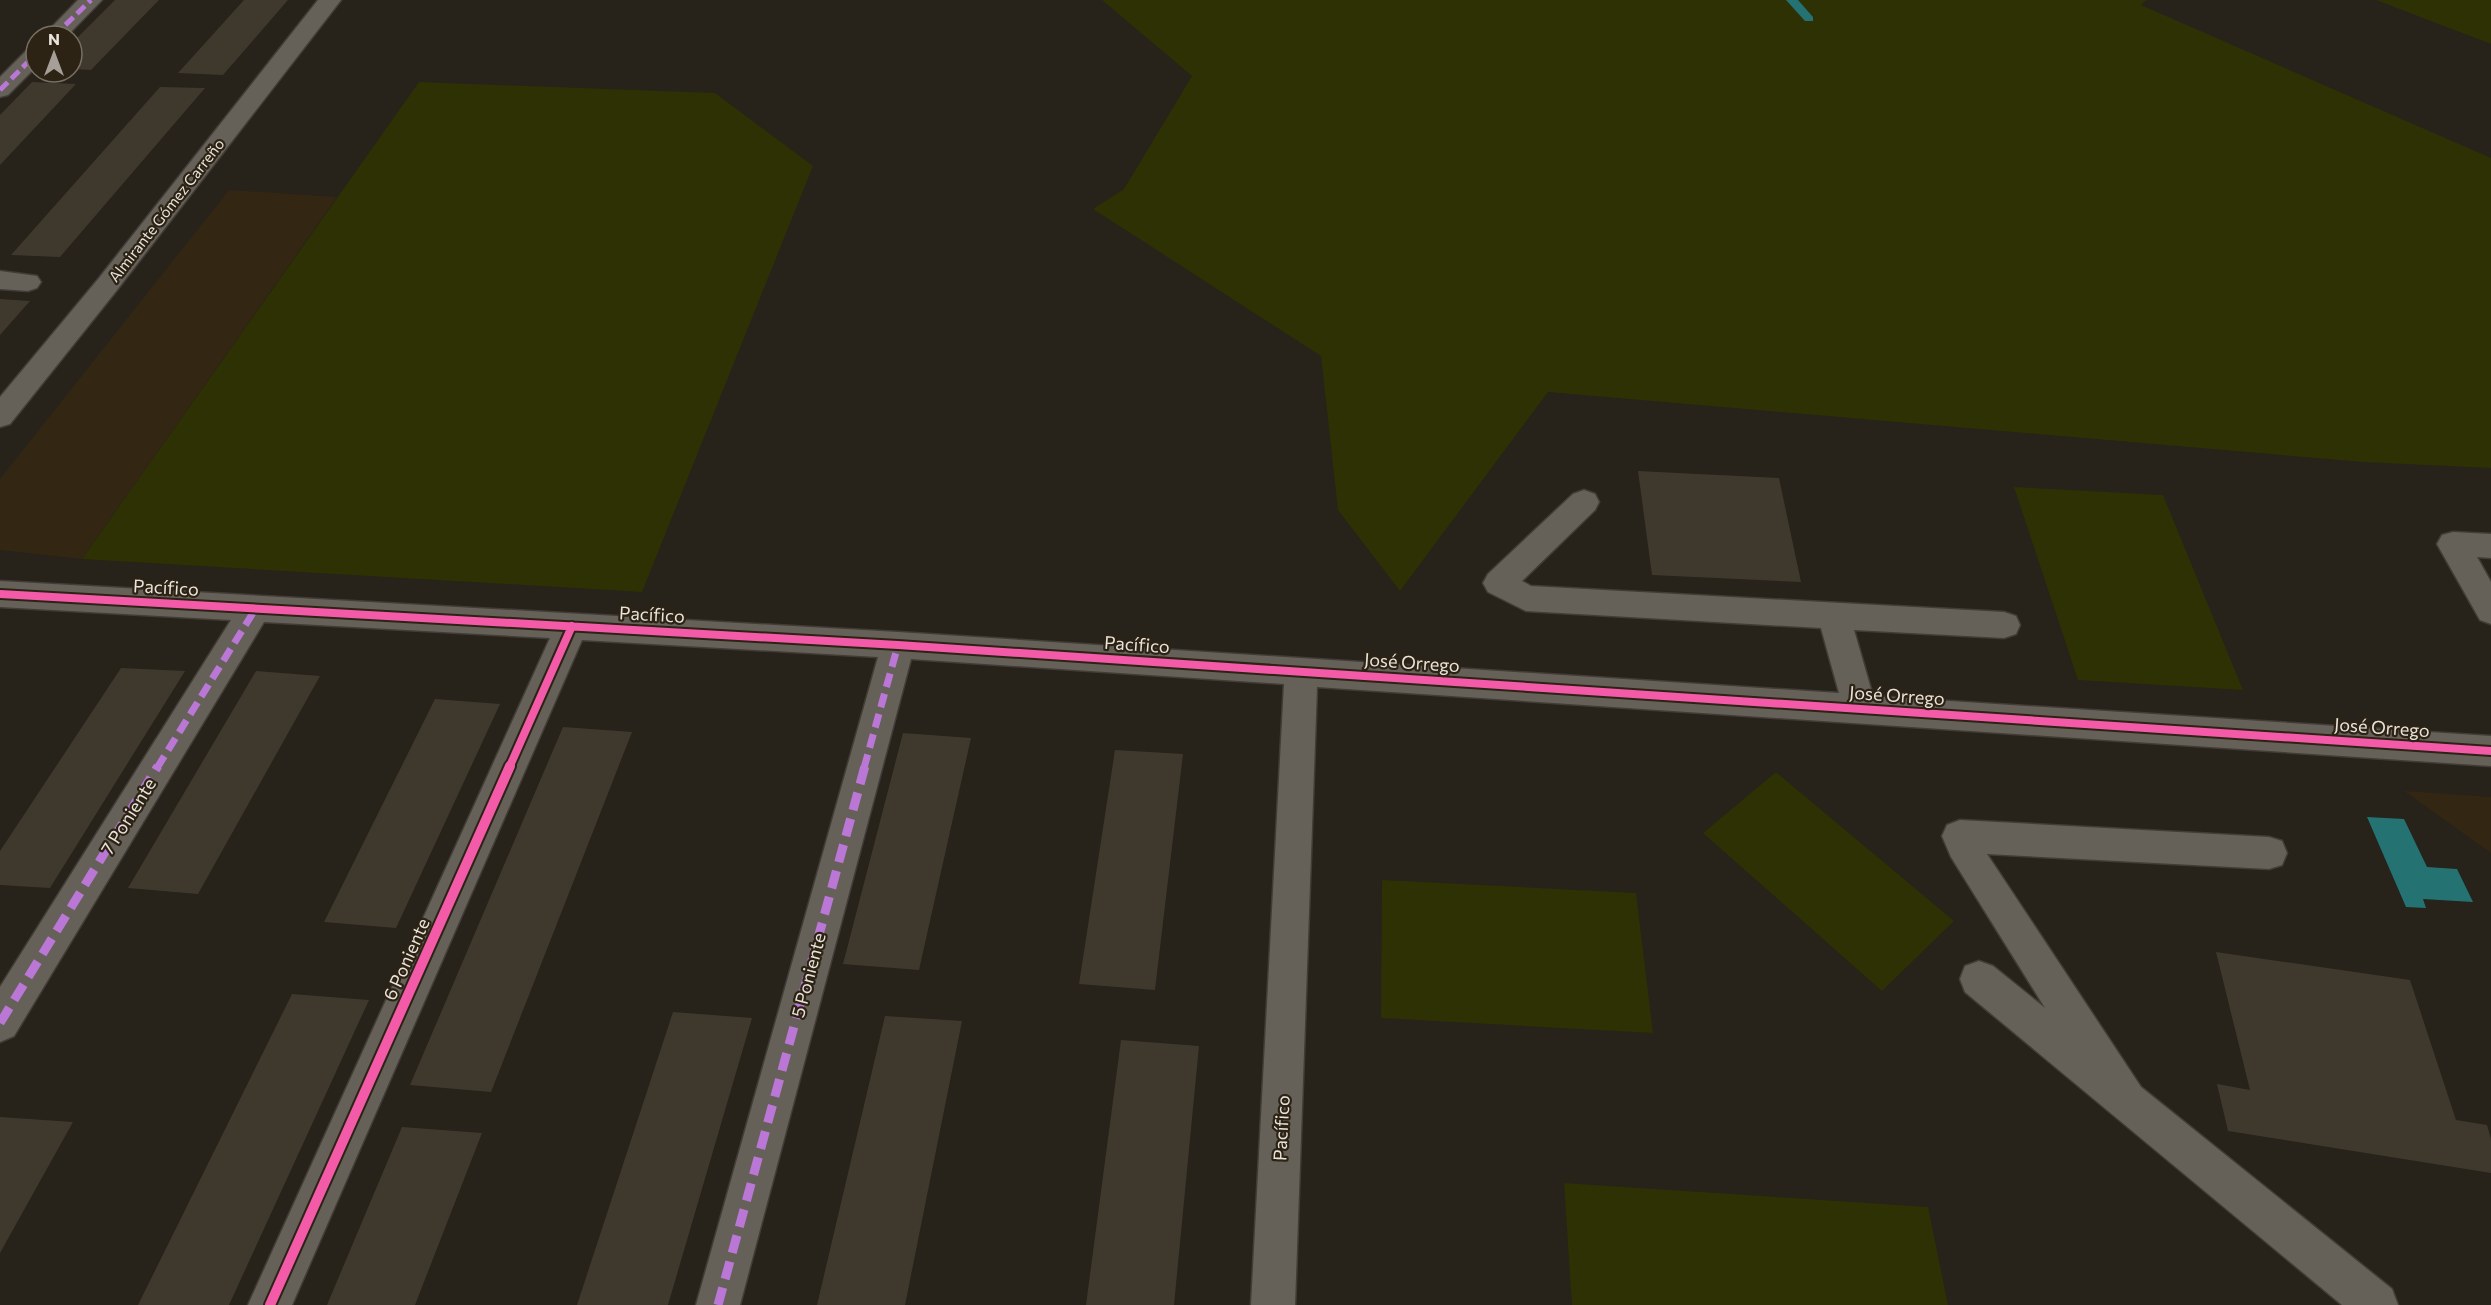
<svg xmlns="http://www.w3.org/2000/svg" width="2491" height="1305" viewBox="0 0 2491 1305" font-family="Commissioner,sans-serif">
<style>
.built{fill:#332714}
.green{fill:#2d3104}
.water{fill:#247372}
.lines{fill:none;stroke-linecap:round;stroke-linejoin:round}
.stream{fill:#247372;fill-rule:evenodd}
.building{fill:#3f392d}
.minor-casing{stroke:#413c36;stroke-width:3}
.minor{fill:#656159;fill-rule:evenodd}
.quiet-far2{stroke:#ba77d6;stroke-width:5;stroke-dasharray:11 5;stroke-linecap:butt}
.quiet-far1{stroke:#ba77d6;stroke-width:7;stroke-dasharray:14 7;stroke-linecap:butt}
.quiet{stroke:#ba77d6;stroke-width:9;stroke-dasharray:18 9;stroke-linecap:butt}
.cycleway-far1-casing{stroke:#2c2315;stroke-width:12}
.cycleway-casing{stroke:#2c2315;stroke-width:14}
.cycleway-far1{stroke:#f35aa7;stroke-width:8}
.cycleway{stroke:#f35aa7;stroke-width:10}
.labels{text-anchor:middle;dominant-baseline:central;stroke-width:4.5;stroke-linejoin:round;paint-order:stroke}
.far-street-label{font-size:15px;fill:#e9e3da;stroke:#2c2315}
.street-label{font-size:18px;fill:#e9e3da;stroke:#2c2315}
</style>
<rect width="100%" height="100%" fill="#27221a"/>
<path class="built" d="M229,190L337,197L82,559L0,550V479Z
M2404,791L2491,797V853Z"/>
<path class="green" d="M1102,0H2147L2141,5L2491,158V468L2363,462L1548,392L1400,591L1338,510L1321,356L1093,209L1124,189L1192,76Z
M2376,0H2491V44Z
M419,82L715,93L813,166L642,592L82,559Z
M2014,487L2163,495L2243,690L2078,680Z
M1776,772L1954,921L1882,991L1703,833Z
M1382,880L1636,893L1653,1033L1381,1018Z
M1564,1183L1928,1207L1948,1305H1572Z"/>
<path class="water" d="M2367,817L2404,819L2427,867L2457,869L2473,902L2423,899L2426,908L2406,907Z"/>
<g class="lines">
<path class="stream" d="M1786,0H1798L1813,17V21H1805Z"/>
</g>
<path class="building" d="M115,0H159L91,70L72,69V43Z
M244,0H288L223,75L178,73Z
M32,82L76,84L0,165V115Z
M160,87L205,88L60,257L11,255Z
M0,299L30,301L0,335Z
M1638,471L1779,478L1801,582L1652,575Z
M121,668L185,671L50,888L0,885V851Z
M256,671L320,676L198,894L128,888Z
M435,699L500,704L396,928L324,922Z
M563,727L632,732L491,1092L410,1085Z
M903,733L971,738L919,970L843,964Z
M1115,750L1183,754L1155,990L1079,984Z
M2216,952L2410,980L2456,1120L2487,1125L2491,1139V1173L2228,1131L2217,1084L2250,1090Z
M292,994L369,1000L229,1305H138Z
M673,1012L752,1018L668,1305H577Z
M885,1016L962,1021L905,1305H817Z
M1121,1040L1199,1046L1174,1305H1086Z
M0,1117L73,1122L0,1253Z
M402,1127L482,1133L415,1305H327Z"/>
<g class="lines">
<g class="minor-casing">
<path id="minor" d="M78,0H102L67,36H43Z
M318,0H341L117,290L10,424L0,427V397L99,278Z
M36,47V67L8,95L0,97V77L28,49Z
M0,271L37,276L41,282L37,288L28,291L0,289Z
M1584,490L1595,494L1599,502L1595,510L1522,581L1531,586L2004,612L2016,616L2020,625L2016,634L2004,638L1854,630L1873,696L2491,736V766L1317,687L1295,1305H1251L1284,684L911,659L740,1305H696L878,657L582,640L292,1305H248L550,638L264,622L14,1036L0,1042V987L231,620L0,607V581L898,632L1839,693L1821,628L1526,611L1488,592L1483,583L1488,574L1573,494Z
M2453,532L2491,534V558L2477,557L2491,582V624L2480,620L2437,544L2442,535Z
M1960,820L2269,837L2282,841L2287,853L2282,865L2269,869L1987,854L2141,1087L2392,1289L2398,1305H2342L1965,992L1960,979L1965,966L1979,961L1993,966L2045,1008L1951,857L1942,836L1947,825Z"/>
</g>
<use href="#minor" class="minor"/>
<path class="quiet-far2" d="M54,36L91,0
M0,90L36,54"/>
<path class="quiet-far1" d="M157,768L256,608
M864,768L898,645"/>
<path class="quiet" d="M0,1023L158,766
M718,1305L865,766"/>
<g class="cycleway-far1-casing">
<path id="cycleway-far1" d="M0,594L898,645L2491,751
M509,768L572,626"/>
</g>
<g class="cycleway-casing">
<path id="cycleway" d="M270,1305L510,766"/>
</g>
<use href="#cycleway-far1" class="cycleway-far1"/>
<use href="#cycleway" class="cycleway"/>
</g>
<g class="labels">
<g class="far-street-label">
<text transform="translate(166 210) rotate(-52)">Almirante Gómez Carreño</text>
</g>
<g class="street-label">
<text transform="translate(166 587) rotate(3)">Pacífico</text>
<text transform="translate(652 614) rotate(3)">Pacífico</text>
<text transform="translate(1137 644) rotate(4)">Pacífico</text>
<text transform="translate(1412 662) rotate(4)">José Orrego</text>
<text transform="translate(1897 695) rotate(4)">José Orrego</text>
<text transform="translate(2382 727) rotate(4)">José Orrego</text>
<text transform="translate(128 816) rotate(-58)">7 Poniente</text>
<text transform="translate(406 959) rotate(-66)">6 Poniente</text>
<text transform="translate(808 975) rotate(-75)">5 Poniente</text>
<text transform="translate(1281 1128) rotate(-87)">Pacífico</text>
</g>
</g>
<g transform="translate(54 54)"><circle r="28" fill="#2c2315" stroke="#787064" stroke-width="1.5"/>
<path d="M0-4.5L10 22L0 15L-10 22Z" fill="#a59f97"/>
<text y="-9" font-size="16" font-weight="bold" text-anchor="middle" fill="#e9e3da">N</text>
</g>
</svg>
